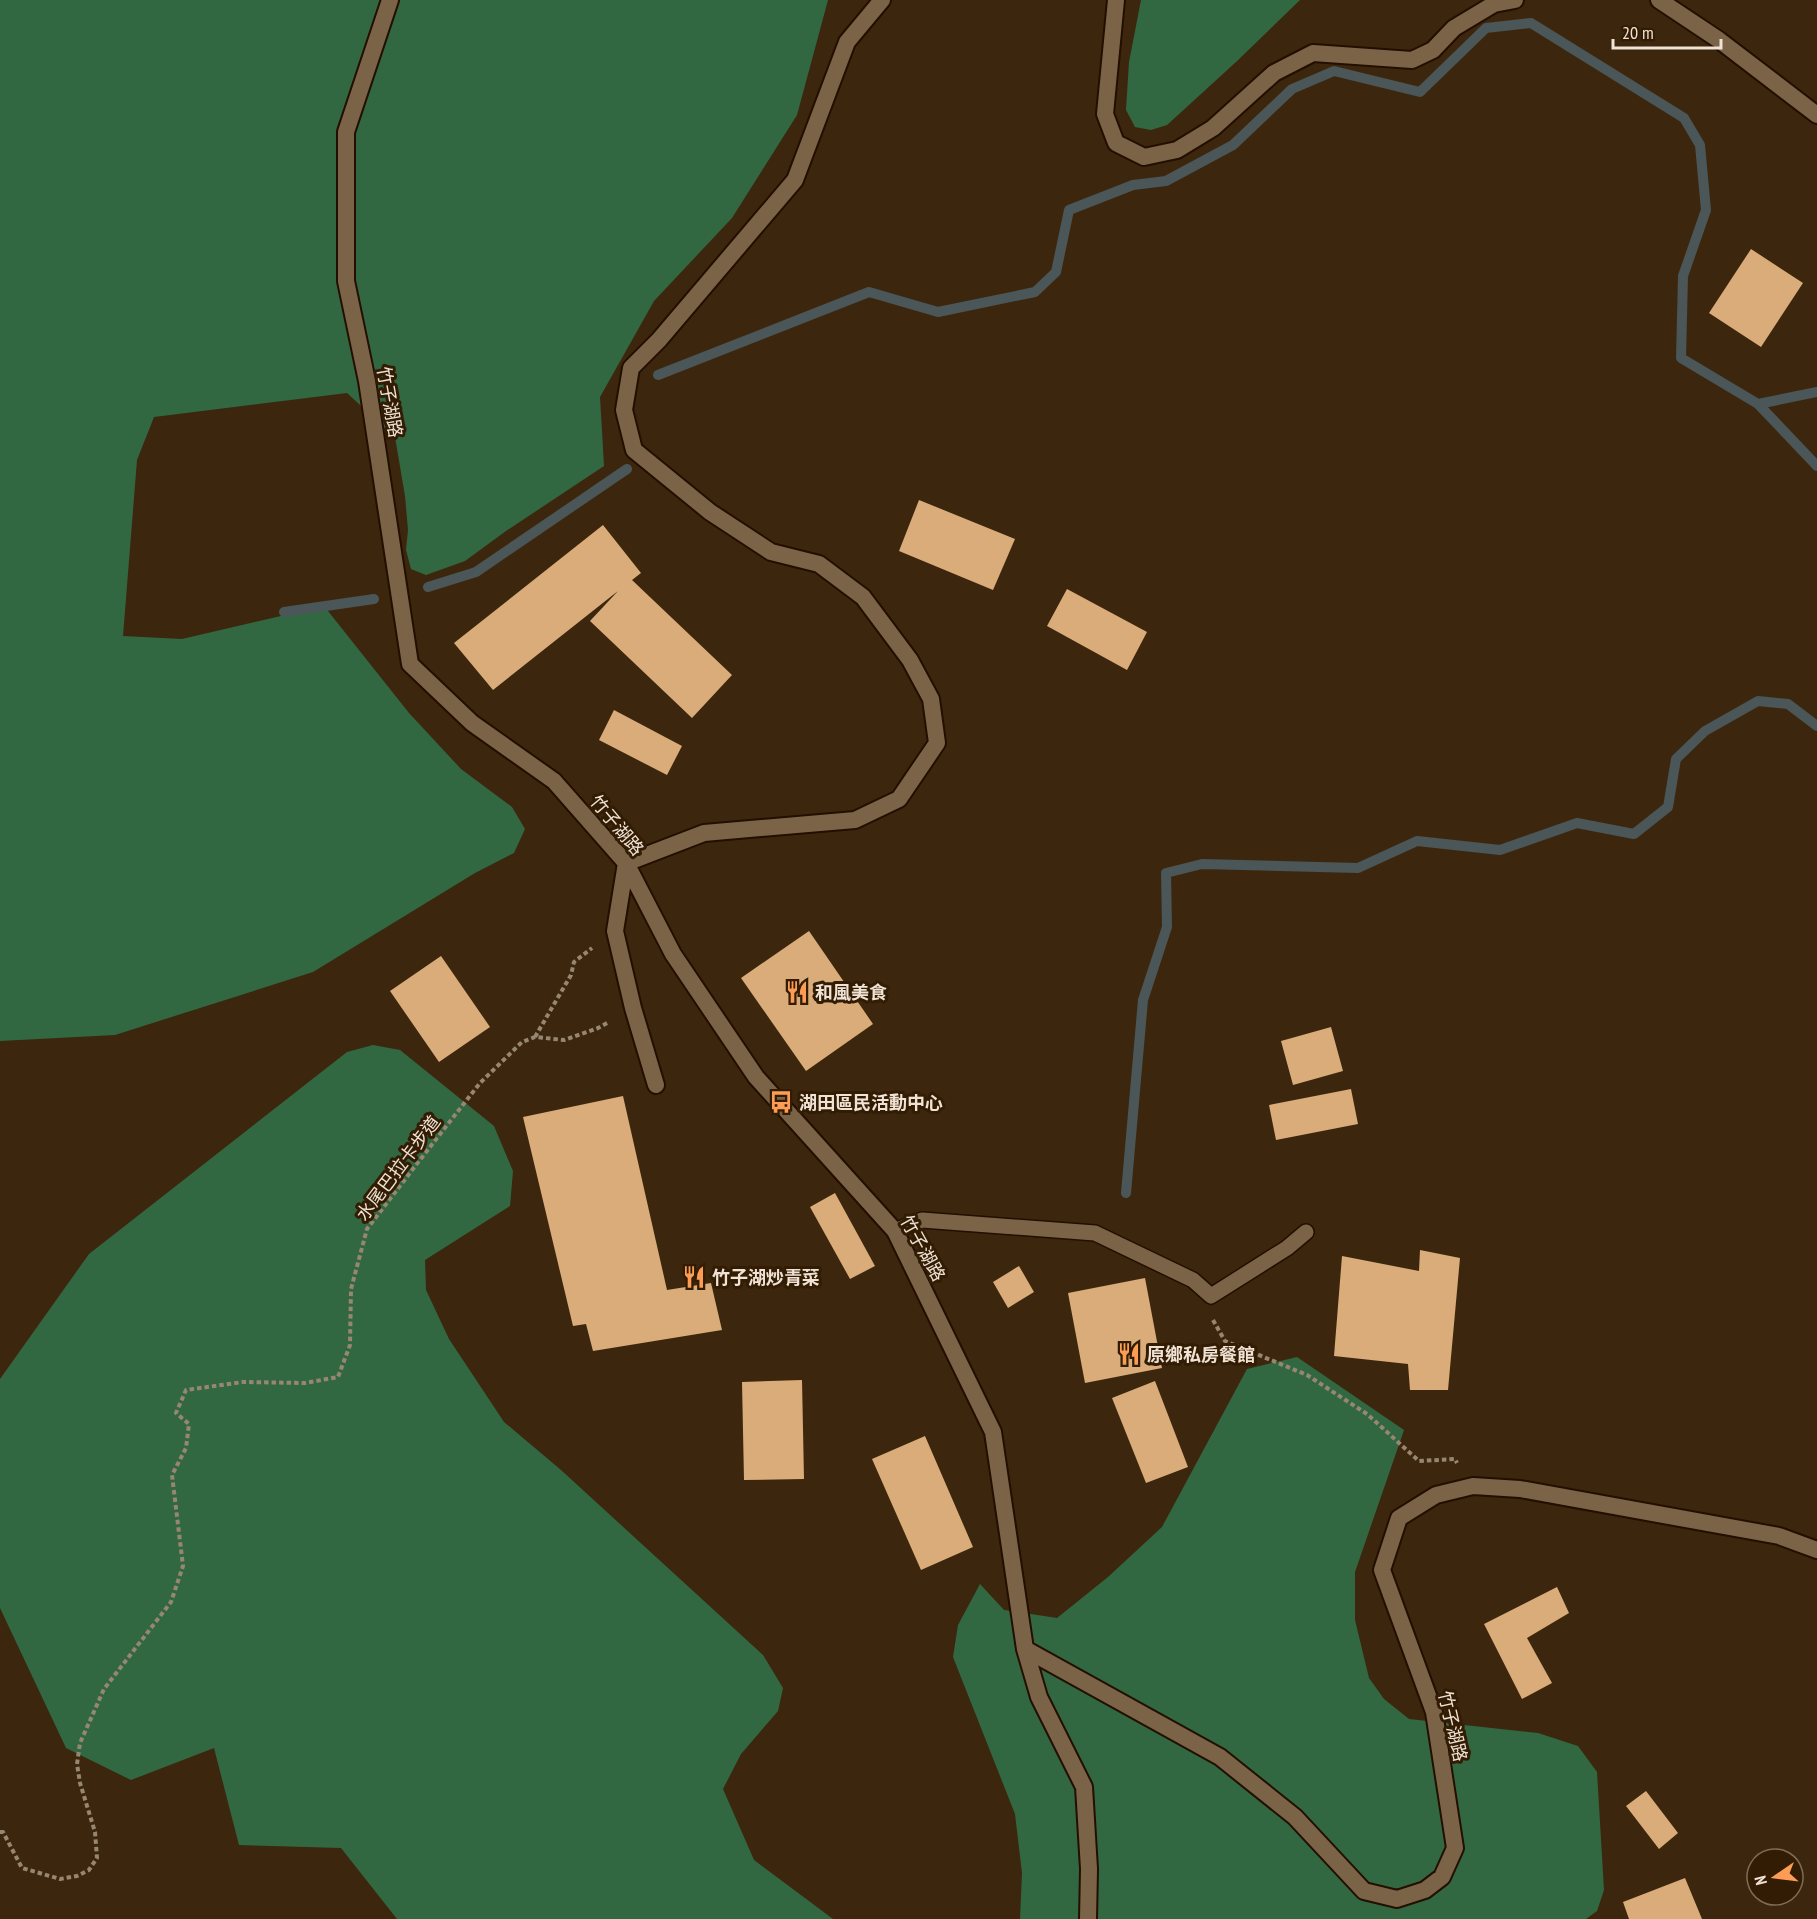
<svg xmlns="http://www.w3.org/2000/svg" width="1817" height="1919" viewBox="0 0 1817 1919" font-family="'PT Sans Narrow','Noto Sans TC',sans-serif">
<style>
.forest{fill:#326841}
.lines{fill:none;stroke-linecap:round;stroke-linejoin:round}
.stream{stroke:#4a5657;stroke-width:10}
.building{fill:#daac7a}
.service-casing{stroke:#230f00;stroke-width:18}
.minor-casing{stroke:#230f00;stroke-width:20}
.path{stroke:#978672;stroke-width:4;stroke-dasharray:4.5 3;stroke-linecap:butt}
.service{stroke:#7b6348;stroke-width:15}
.minor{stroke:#7b6348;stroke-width:16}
.labels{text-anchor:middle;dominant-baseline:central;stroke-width:6;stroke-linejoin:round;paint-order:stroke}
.street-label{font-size:18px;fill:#f0e2d4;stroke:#321d04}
.poi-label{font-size:18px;font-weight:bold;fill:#f0e2d4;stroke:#321d04;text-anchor:start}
</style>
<rect width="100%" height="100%" fill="#3c270e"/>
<path class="forest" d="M0,0H828L797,115L732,218L654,301L600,397L604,466L506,531L465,561L426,575L411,569L406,550L408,530L405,496L395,437L347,393L154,417L137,460L123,636L182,639L324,606L409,713L461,769L512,807L525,829L514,853L475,873L313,972L115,1035L0,1041Z
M1141,0H1300L1236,62L1167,125L1151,130L1135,127L1126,110L1129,62Z
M373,1045L400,1050L494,1126L513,1171L510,1206L425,1260L426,1290L449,1339L504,1422L561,1470L763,1655L783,1688L778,1711L741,1754L723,1789L754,1860L833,1919H397L341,1848L239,1845L214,1748L131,1780L66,1748L0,1608V1379L89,1254L347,1052Z
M1297,1357L1404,1430L1355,1572V1620L1369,1678L1384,1699L1409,1719L1538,1733L1578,1746L1597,1772L1604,1890L1597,1911L1586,1919H1020L1022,1873L1015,1814L953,1657L958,1625L980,1584L1004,1610L1057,1618L1108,1577L1162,1527L1247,1369Z"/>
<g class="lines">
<path class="stream" d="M658,375L869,292L938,312L1035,292L1056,272L1069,210L1133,185L1166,181L1233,145L1292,89L1334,71L1420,92L1486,28L1531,23L1684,118L1700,145L1706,210L1683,276L1681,358L1758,404L1817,466
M1758,404L1817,392
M428,587L476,572L627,469
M284,612L374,599
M1126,1193L1143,1000L1167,927L1166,873L1202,864L1358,868L1417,841L1500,850L1577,823L1634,834L1668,807L1676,759L1705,731L1758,701L1788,704L1817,726"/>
</g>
<path class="building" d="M1751,249L1803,283L1761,347L1709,313Z
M919,500L1015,539L993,590L899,551Z
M603,525L641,573L632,580L732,675L692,718L590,621L618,591L493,690L454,643Z
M1067,589L1147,632L1127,670L1047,626Z
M614,710L682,746L667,775L599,740Z
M809,931L873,1024L806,1071L741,978Z
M441,956L490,1027L439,1062L390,991Z
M1331,1027L1343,1071L1293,1085L1281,1041Z
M1351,1089L1358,1124L1276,1140L1269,1105Z
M623,1096L667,1290L711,1283L722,1330L593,1351L586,1324L573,1326L523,1117Z
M835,1193L875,1266L850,1279L810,1207Z
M1420,1250L1460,1258L1448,1390H1410L1408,1364L1334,1356L1342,1256L1419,1271Z
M1019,1266L1034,1292L1008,1308L993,1282Z
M1145,1278L1162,1368L1085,1383L1068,1293Z
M802,1380L804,1479L744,1480L742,1382Z
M1155,1381L1188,1467L1146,1483L1112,1398Z
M925,1436L973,1547L921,1570L872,1459Z
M1557,1587L1569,1613L1527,1638L1552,1683L1522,1699L1484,1624Z
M1646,1791L1678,1833L1659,1849L1626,1806Z
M1685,1878L1702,1919H1629L1623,1902Z"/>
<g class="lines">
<g class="service-casing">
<path id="service" d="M895,1231L922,1220L1095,1233L1193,1280L1211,1296L1287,1248L1306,1232"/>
</g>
<g class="minor-casing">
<path id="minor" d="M390,0L346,132V281L367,381L410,664L472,723L554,781L626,863L673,954L756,1077L895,1231L993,1432L1025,1649L1039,1697L1084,1787L1089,1869L1088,1919
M1116,0L1105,114L1116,143L1144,157L1177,150L1213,128L1274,73L1313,53L1412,60L1433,50L1454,28L1494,4L1515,0
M1659,0L1719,40L1817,115
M626,863L704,833L855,820L899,799L937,743L931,699L910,660L863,597L819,564L771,552L710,512L634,450L624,410L631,368L659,340L795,180L847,42L882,0
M626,863L615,931L633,1008L656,1085
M1025,1649L1220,1757L1295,1817L1364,1891L1397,1899L1425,1890L1442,1877L1455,1848L1434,1712L1382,1570L1399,1518L1436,1495L1473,1486L1520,1489L1779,1536L1817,1550"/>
</g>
<path class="path" d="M535,1037L571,975L574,962L592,948
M1213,1320L1225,1341L1307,1375L1367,1414L1419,1461L1455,1459L1457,1463
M0,1832H3L22,1868L60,1879L77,1876L89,1870L97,1858L95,1832L80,1783L77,1764L80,1743L104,1689L171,1602L183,1566L172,1475L186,1448L189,1424L176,1413L186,1390L243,1382L305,1383L338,1377L350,1345L351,1289L367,1229L416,1165L480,1083L522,1042L535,1037L564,1040L598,1028L609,1022"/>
<use href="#service" class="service"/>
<use href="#minor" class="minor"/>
</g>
<defs>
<g id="restaurant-bare" transform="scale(1.8)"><path d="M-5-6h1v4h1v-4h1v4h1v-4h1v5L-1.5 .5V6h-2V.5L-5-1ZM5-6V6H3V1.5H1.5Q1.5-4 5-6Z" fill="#fd9d55" stroke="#321d04" stroke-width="2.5" paint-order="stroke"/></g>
<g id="bus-bare" transform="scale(1.8)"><path d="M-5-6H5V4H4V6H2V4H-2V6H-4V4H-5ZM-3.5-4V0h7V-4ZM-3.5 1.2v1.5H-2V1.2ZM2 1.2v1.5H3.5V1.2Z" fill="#fd9d55" stroke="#321d04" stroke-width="2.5" paint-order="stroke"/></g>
</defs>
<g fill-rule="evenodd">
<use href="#restaurant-bare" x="797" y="992"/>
<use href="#bus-bare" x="781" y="1102"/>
<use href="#restaurant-bare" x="694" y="1277"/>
<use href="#restaurant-bare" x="1129" y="1354"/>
</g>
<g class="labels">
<g class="street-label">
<text transform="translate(390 402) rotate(80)">竹子湖路</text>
<text transform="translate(617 825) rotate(50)">竹子湖路</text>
<text transform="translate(398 1168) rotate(-53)">水尾巴拉卡步道</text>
<text transform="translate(923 1248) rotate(61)">竹子湖路</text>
<text transform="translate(1453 1726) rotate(77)">竹子湖路</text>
</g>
<g class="poi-label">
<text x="815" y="992">和風美食</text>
<text x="799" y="1102">湖田區民活動中心</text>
<text x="712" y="1277">竹子湖炒青菜</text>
<text x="1147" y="1354">原鄉私房餐館</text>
</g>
</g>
<g transform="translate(1775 1877) rotate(256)"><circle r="28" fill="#321d04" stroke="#7e6c57" stroke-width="1.5"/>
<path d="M0-4.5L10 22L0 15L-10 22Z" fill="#fd9d55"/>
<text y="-9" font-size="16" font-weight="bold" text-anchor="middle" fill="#f0e2d4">N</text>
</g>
<path d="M1613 39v9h108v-9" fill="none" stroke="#f0e2d4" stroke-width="3"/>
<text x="1622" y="39" font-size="18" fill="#f0e2d4" stroke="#321d04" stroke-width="4.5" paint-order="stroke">20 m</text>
</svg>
